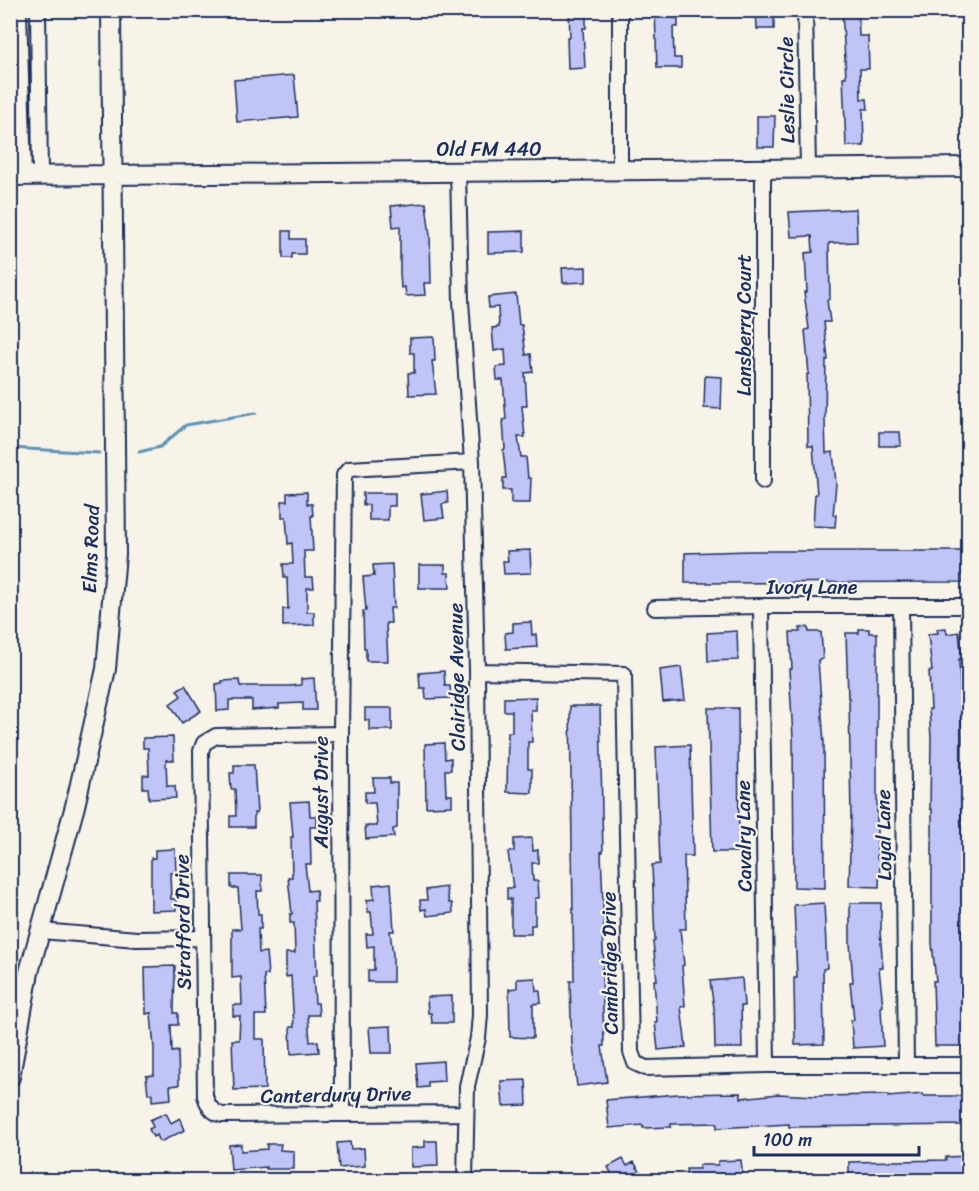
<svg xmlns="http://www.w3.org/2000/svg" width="979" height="1191" viewBox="0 0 979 1191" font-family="Sriracha,sans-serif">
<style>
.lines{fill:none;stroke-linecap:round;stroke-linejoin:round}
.stream{stroke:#6093b6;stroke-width:3}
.building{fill:#c1c4f6;stroke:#1b2f5e;stroke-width:1.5}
.street-casing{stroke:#1b2f5e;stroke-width:18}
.secondary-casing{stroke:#1b2f5e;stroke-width:22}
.street{stroke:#f7f3e8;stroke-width:14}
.secondary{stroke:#f7f3e8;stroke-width:18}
.labels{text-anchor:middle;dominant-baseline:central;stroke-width:4.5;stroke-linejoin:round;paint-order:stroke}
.street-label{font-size:20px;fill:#1b2f5e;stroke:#f7f3e8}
</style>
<rect width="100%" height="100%" fill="#f7f3e8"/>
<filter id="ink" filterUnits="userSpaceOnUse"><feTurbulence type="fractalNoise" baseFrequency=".0167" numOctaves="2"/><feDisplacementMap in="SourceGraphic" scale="12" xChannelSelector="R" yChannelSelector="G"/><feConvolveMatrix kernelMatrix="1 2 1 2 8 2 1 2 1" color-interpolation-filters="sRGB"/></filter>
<g filter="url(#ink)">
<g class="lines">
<path class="stream" d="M10,448L99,453
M139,452L160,447L186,425L256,413"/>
</g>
<path class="building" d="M569,10H586V28H583L585,68L568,69L567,37H570Z
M655,10H670L671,18H678V27H673L674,58H681V68H657Z
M756,10H774V29H757Z
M842,10H858L859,36H868L869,69H860L861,99H867L868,109H863L864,146H846L843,77H846Z
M294,75L298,117L237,122L234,80Z
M757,116H775L774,147H757Z
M426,203L430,236L431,283H424L425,295L406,296L405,287L401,288L400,273V226L393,227L391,206Z
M856,209L857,242L829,243L830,299L827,300L830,322H824L828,360H826L825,421L826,453L833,452L836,484L833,515H836L835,527L813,526L815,494H817L813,446H808L807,374H809L805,330L809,329L804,292H807L805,253L813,252L812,236L791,237L789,212Z
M283,231H291V239H305V254H292V258H283Z
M524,231V252L488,253V232Z
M586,267V282L563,283L562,268Z
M516,294L519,325H522L526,355L531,354L533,372L525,373L527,406H522L525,437H518L521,457H526L528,478H531L530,503H511V490H503V478H506L503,450L505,449L503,420L506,419L503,380H497L496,367L506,366L505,349L494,351L492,328L499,327L498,307L489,308L488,297Z
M434,337L435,361H432L436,394L409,395L408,373H414V353H410V338Z
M705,376L722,377L721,409L704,408Z
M879,432H900L901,446H879Z
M447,491L448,503L442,504L444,518L424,520L421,494Z
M307,492V504H312L313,516H311L313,551H304L305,577H313L314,588H307V612H314V625L283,626V609H288L287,578H284L283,564H293L292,543L288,544L286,517H282V501H287V493Z
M363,493H395V506H388V520H369V505H363Z
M530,550L531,573L504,574L503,561H508L507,551Z
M749,551H963V582L685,583V553Z
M392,564L394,608H390L391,623H386L388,661H366V648H364L363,611H366L363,577L374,576L373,565Z
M419,565H445V573H449L450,588H419Z
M531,622L532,635L536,634L537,647L506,649L505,633L513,632V623Z
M808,627L809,632H821L823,659L818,660L824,744L825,888L794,887L793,738L789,669H792L790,632H800V628Z
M946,628L947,634L959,632L962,659H959L962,738L961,821H962V902H964V929H962L966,968H964L966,1046H935L933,981H936L932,943V809H930L931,737L929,709H931L929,671H932L928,634L938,633L937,629Z
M859,629H869V633H877V859H880L879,887L849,886L851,817L849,698H848L846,633H859Z
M737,631L738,660L708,661L707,633Z
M681,667L685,700L663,702L660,670Z
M444,671L445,686H450L451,698L426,699L425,688H420L419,673Z
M314,678L316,710H303V703L279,704V708L252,710V700H229V710L217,711L216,684L222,683V681L239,680L240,686H289L301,685V679Z
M185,685L201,711L182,723L170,704L181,696L177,690Z
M536,697V710H531L532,742H528V769H532V793L507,792L508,732H512V711H504V698Z
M570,706H600L602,813L603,852H601L604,930H602L604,968H602L604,1046H602L607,1082L577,1086L572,1045L571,1018L570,981H574Z
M365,708H392V730H369V720H365Z
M708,708H738L739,852H712Z
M173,737L174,760H166L167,786H175L176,798L149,799L148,788H143V775H149L148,748H143V738Z
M444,743L445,759L451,758V770H445L446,795H452V806L426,807L425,744Z
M690,745L693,856H684L686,929H680L684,965L682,966L685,1006L681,1007L686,1047L658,1050L655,1022H657L654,980H657L653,942L655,941L652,865L660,864L656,747Z
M234,765H254L257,813H254V827H230V816H236L235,789H231L230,773H234Z
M373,778H390V783H397V828L393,829L394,837L366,839L365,826H377L375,803H365V792H374Z
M309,801L310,816H316L317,827H310L311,864H305L308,891L316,890L317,901H314L317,976H313L315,1003H318L319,1015H308L310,1042L318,1041L319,1052L291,1054L290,1027H294L291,976L286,977V953H295L294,923H290V914H292L288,877H292L291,837H293L290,802Z
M532,838L533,851L538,850V863H532L533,881H538L539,898H535V925H531V934H511V899H507V888H513L508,852L514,851V839Z
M175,849L176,873H170L171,899H176V910L151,911V858H155V850Z
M231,875H262V891H257L258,914H261V929H258L259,953L266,952L268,975H264L266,1015H255V1039H264L265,1089L234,1090L232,1040H239L240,1016H233V1005H242L241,977L232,978V929H241L238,888H231Z
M391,883L394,931H390L393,955V982H368V970H374V946L367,947L366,934H373L371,912H368L367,900L374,899L373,885Z
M446,887L449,903H452L453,913L427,916L426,909L421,910L420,900H427L426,890Z
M824,903L827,968L823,969L824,1044L795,1045L794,978H797L794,905Z
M850,903H881V930L880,931L883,968H879L883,1006L881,1007L883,1046L853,1048L851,1020H854L850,982H853L850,943Z
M175,966L174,1013H178V1025H171L172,1052L178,1051L179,1085L170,1086L171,1099L152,1101V1094H148L146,1076L154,1075V1049L151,1013L146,1014L145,967Z
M535,978L536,991H540L541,1003L533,1004V1038L510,1037L509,989L517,988V979Z
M742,978L744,1006H741L742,1048H715L714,1008L710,981Z
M452,996V1023H432L431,1013H428L427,997Z
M391,1026L392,1053H371L369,1027Z
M443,1061L444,1081L428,1082V1087L418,1088L416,1063Z
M526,1080L527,1105L503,1106L501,1081Z
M741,1093V1098L778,1094L816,1096L888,1095V1097L923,1094V1096H969V1125L789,1127V1124L717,1128V1123L671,1124V1127L643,1128V1125L609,1128L606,1100L678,1094Z
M166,1113L171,1123L180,1118L185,1130L160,1142L157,1135L153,1137L149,1129L153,1127L150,1120Z
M425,1141H437L438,1166L411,1167V1148L425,1147Z
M350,1142L351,1149L364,1148L365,1166L339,1168L337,1143Z
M241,1144V1151L267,1149V1144H281L280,1150L294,1151V1169H266V1167L231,1170L229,1145Z
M969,1156V1180H849V1162L946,1160V1157Z
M623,1159L627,1166L634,1162L643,1177L636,1180H615L608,1167Z
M741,1160L743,1180H687L686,1169H699V1165H718V1161Z"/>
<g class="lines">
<g class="street-casing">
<path id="street" d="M19,10L24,176
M38,10L40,176
M620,10V170
M805,10L808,169
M458,171L461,301L472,462L477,671L480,1015L478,1038L467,1086L465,1180
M763,481V169
M761,606L767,1065
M901,606L906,1065
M655,608L761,606H968
M477,671L624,674L631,1052L635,1063L646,1068L767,1065H968
M341,734L216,736L204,743L201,751L205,1096C208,1106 212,1112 222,1115L466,1113
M41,931L137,939L202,938
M342,1114L341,734L344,475L349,469L472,462"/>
</g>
<g class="secondary-casing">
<path id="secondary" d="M10,176L968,167
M10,1077L29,972L75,806L106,669L116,554L111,10"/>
</g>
<use href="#street" class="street"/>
<use href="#secondary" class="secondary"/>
</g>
</g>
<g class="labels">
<g class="street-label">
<text transform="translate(787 90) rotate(-91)">Leslie Circle</text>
<text x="489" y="149">Old FM 440</text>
<text transform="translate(744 325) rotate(-90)">Lansberry Court</text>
<text transform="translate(91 549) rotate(-88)">Elms Road</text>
<text x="812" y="587">Ivory Lane</text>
<text transform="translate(457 677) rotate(-91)">Clairidge Avenue</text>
<text transform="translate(321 792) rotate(-90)">August Drive</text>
<text transform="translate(884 835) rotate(-91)">Loyal Lane</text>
<text transform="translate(744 836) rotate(-91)">Cavalry Lane</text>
<text transform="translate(183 922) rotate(-91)">Stratford Drive</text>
<text transform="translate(610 963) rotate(-91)">Cambridge Drive</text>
<text transform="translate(336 1095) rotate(-1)">Canterdury Drive</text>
</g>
</g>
<rect width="979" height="1191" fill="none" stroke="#f7f3e8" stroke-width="36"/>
<rect x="18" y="18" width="943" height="1155" fill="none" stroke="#1b2f5e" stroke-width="2" filter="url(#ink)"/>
<path d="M754 1146v9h165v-9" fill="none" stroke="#1b2f5e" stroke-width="3"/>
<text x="763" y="1146" font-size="18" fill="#1b2f5e" stroke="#f7f3e8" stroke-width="4.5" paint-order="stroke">100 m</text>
</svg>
